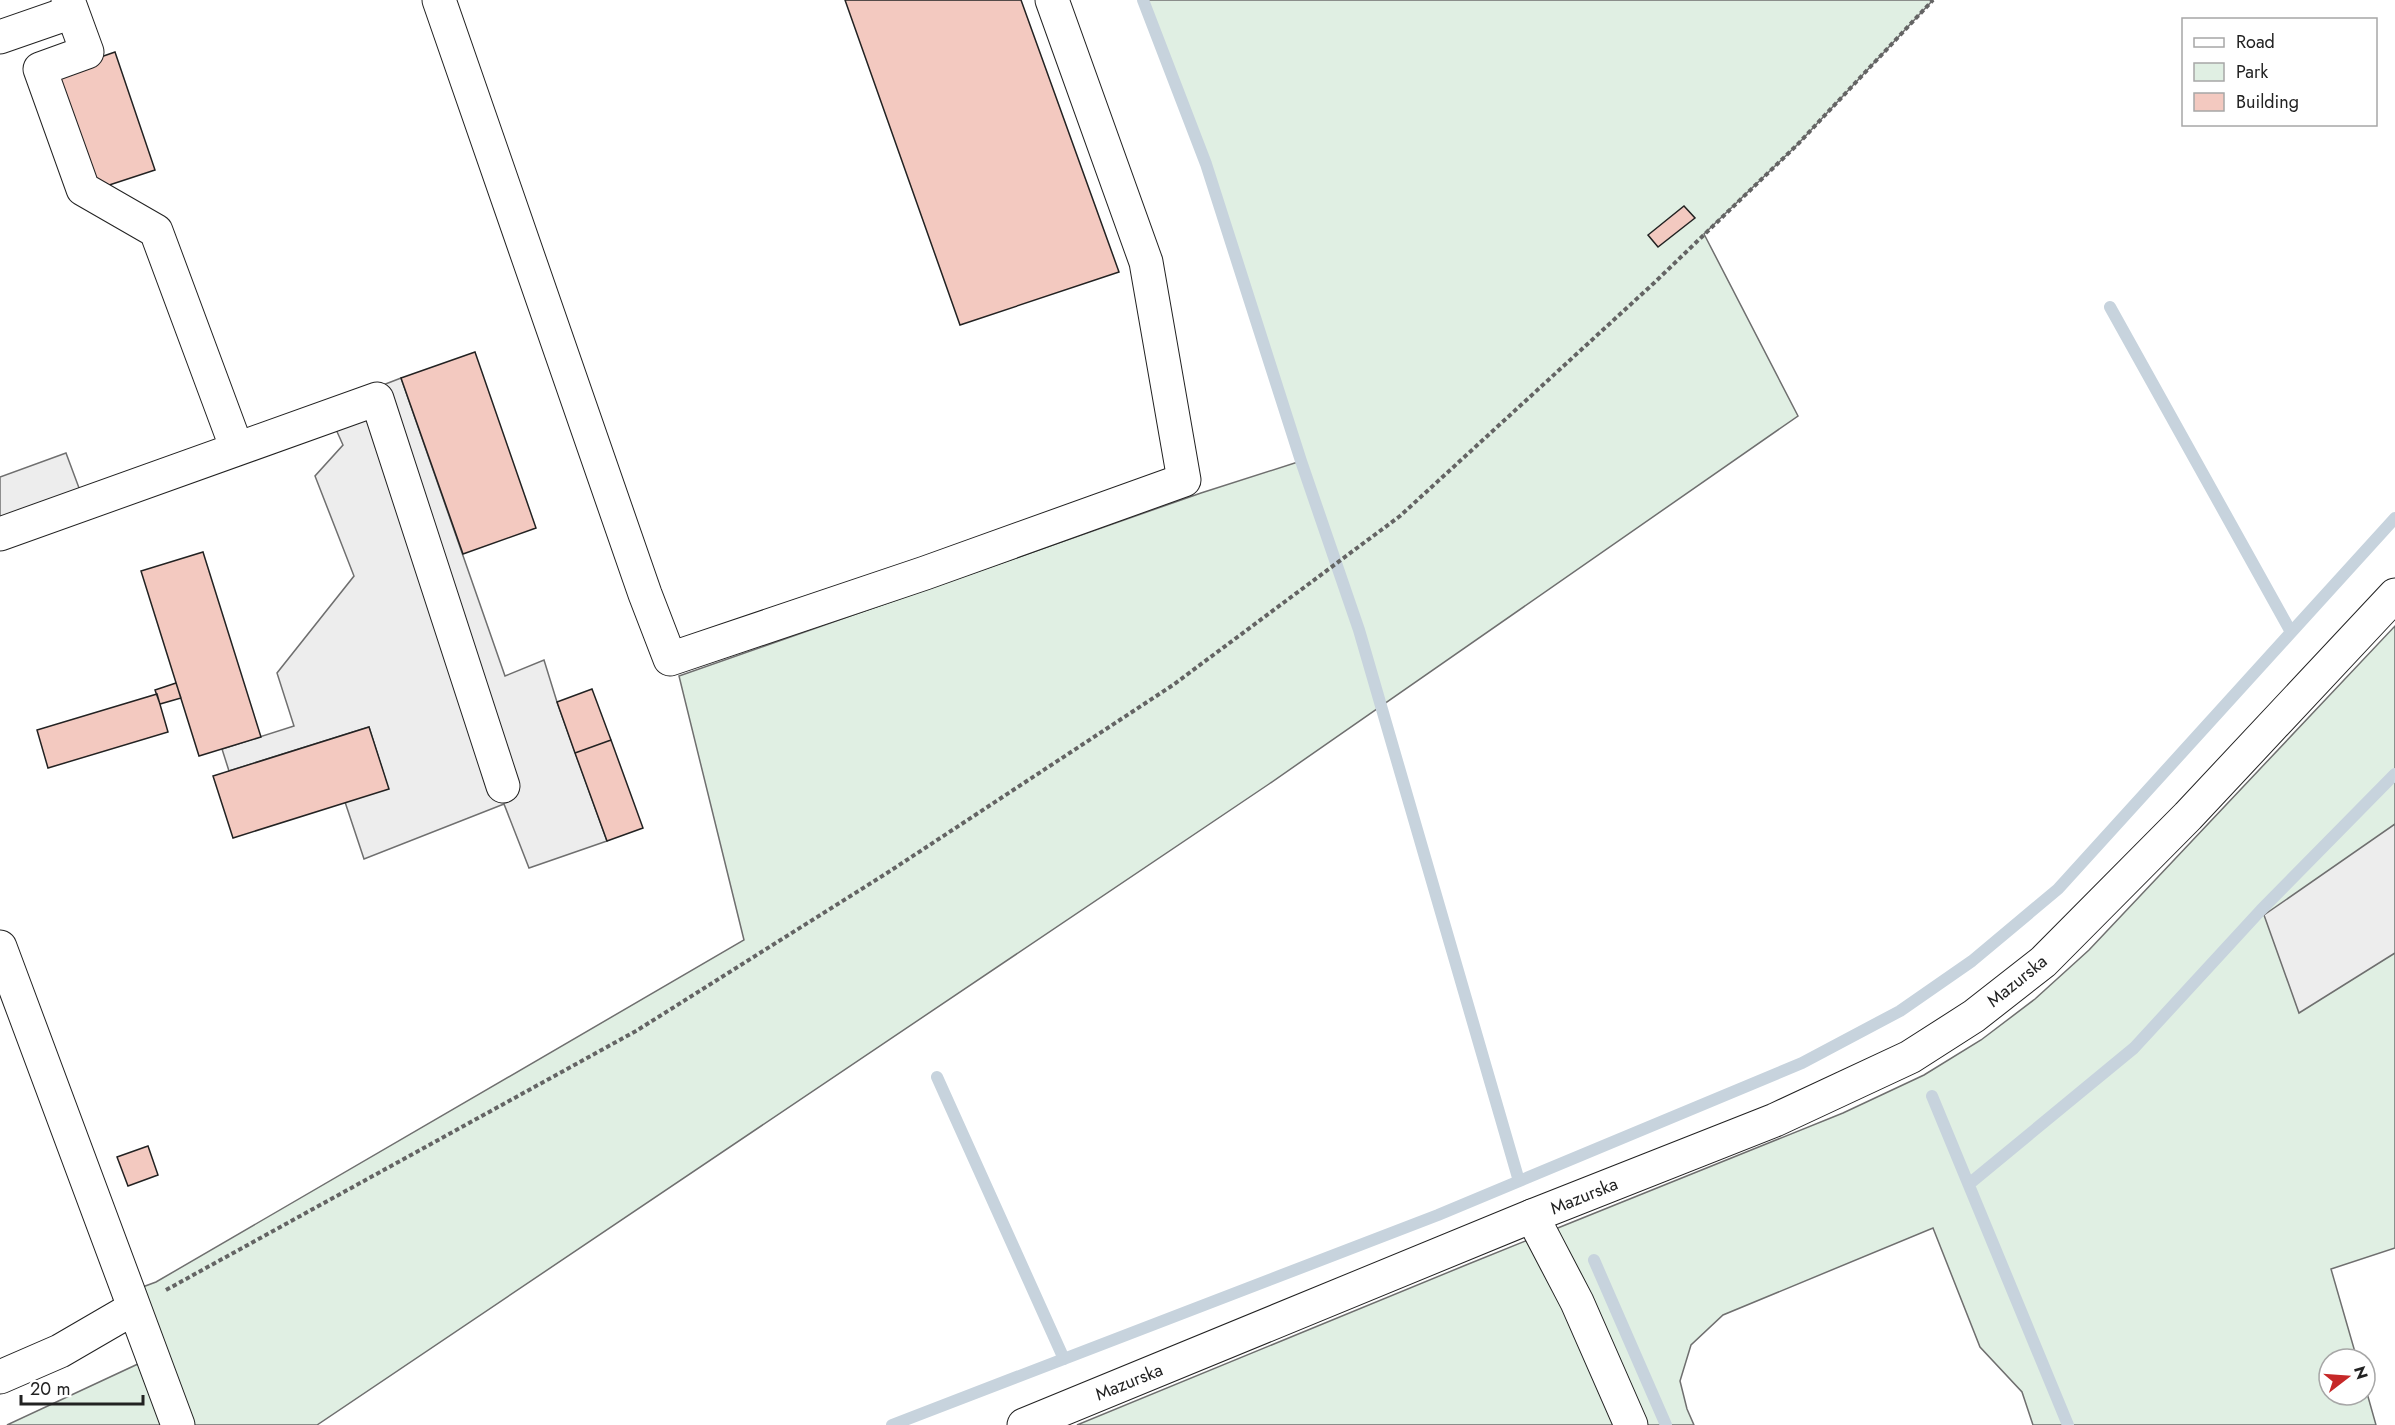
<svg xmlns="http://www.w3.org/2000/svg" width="2395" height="1425" viewBox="0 0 2395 1425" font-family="Jost,sans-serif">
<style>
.green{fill:#e0efe3;stroke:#6f6f6f;stroke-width:1.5}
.parking{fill:#ededed;stroke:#6f6f6f;stroke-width:1.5}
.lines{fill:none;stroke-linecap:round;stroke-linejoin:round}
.stream{stroke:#c7d3dd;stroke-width:12}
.building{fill:#f3c9c0;stroke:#222;stroke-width:1.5}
.minor-casing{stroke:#222;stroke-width:35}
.major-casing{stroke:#222;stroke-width:35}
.path{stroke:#646464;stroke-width:4;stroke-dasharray:4.5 3;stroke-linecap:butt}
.minor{stroke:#fff;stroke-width:33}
.major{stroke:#fff;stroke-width:33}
.labels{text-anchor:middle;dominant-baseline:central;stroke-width:4.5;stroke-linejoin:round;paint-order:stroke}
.street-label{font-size:18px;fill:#222;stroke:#fff}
</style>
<rect width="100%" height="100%" fill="#fff"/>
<path class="green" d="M1143,0H1933L1797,145L1704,234L1798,416L1269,784L317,1425H7L140,1363L113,1298L156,1282L744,940L679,676L1201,493L1301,461L1206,164Z
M2395,626V1248L2331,1269L2357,1359H2329V1395H2365V1386L2376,1425H2033L2022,1392L1980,1347L1933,1228L1723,1315L1691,1345L1680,1381L1687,1409L1694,1425H1077L1466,1265L1843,1113L1924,1075L1981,1040L2035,999L2089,950Z"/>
<path class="parking" d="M401,378L505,676L544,660L557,702L607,841L529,868L504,804L364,859L345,802L388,788L369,727L229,771L222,749L294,726L277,673L354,576L315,476L343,445L326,407Z
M66,453L85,504L0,534V477Z
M2395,824V953L2299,1013L2264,915Z"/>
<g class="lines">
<path class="stream" d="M1143,0L1206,164L1301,461L1359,630L1519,1181
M2110,307L2291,632
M937,1077L1064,1359
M1932,1096L2068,1425
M1969,1184L2134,1048L2261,910L2395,774
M1594,1260L1666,1425
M892,1425L1438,1215L1802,1063L1900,1011L1972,961L2058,889L2395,518"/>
</g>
<path class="building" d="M845,0H1021L1119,272L960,325Z
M115,52L155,170L94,190L55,73Z
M1684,206L1695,218L1658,247L1648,235Z
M475,352L536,528L463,554L401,378Z
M203,552L261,737L199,756L141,571Z
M176,683L181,698L160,704L155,690Z
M592,689L611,740L575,753L557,702Z
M157,694L168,732L48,768L37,730Z
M369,727L389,789L233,838L213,776Z
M611,740L643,828L607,841L575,753Z
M148,1146L158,1175L128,1186L117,1157Z"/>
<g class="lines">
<g class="minor-casing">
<path id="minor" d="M68,0L87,52L40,69L83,189L156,231L237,449
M439,0L645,594L670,659L925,573L1184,480L1146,262L1052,0
M0,37L72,12
M0,534L377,399L503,786
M0,947L178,1425
M1532,1216L1577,1302L1631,1425
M0,1377L60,1351L134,1308"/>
</g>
<g class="major-casing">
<path id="major" d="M1024,1425L1532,1216L1775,1120L1910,1057L1974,1016L2043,962L2188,816L2395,595"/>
</g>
<path class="path" d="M166,1290L636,1031L887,873L1173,685L1400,516L1654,283L1797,145L1933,0"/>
<use href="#minor" class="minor"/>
<use href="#major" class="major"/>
</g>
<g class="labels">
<g class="street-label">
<text transform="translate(2017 981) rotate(-39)">Mazurska</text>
<text transform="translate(1584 1196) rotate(-22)">Mazurska</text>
<text transform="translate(1129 1382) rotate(-22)">Mazurska</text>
</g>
</g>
<rect x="2182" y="18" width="195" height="108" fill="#ffffff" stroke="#a7a7a7" stroke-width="1.5"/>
<rect x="2194" y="38" width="30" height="9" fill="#ffffff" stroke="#a7a7a7" stroke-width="1.5"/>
<text x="2236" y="48" font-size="18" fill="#222222">Road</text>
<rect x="2194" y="63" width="30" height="18" fill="#e0efe3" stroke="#a7a7a7" stroke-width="1.5"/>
<text x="2236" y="78" font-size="18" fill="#222222">Park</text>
<rect x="2194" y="93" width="30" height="18" fill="#f3c9c0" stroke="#a7a7a7" stroke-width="1.5"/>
<text x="2236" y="108" font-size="18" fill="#222222">Building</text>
<g transform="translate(2347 1377) rotate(73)"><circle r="28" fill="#ffffff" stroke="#a7a7a7" stroke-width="1.5"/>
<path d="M0-4.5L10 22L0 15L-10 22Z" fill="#c62828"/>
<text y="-9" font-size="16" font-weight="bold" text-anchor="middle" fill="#222222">N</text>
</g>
<path d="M21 1395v9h122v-9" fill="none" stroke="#222222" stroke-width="3"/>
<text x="30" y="1395" font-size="18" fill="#222222" stroke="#ffffff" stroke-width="4.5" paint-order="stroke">20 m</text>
</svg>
